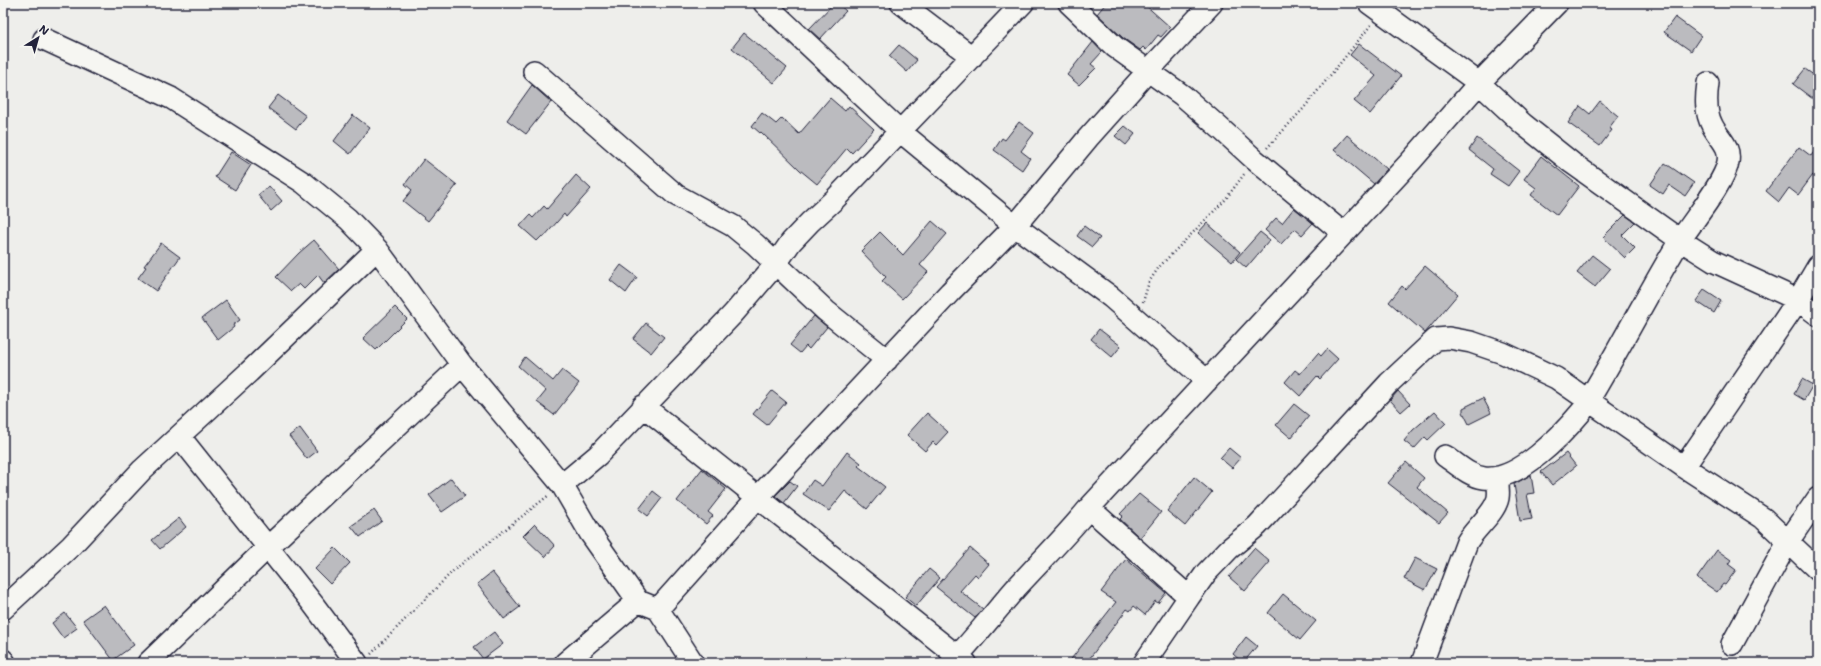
<svg xmlns="http://www.w3.org/2000/svg" width="1821" height="666" viewBox="0 0 1821 666" font-family="'Shantell Sans',sans-serif">
<style>
.building{fill:#bbbbbf;stroke:#22223b}
.lines{fill:none;stroke-linecap:round;stroke-linejoin:round}
.minor-casing{stroke:#22223b;stroke-width:24}
.path{stroke:#22223b;stroke-width:2.5;stroke-dasharray:1 3;stroke-linecap:butt}
.minor{stroke:#f6f6f2;stroke-width:21}
</style>
<rect width="100%" height="100%" fill="#eeeeeb"/>
<filter id="ink" filterUnits="userSpaceOnUse"><feTurbulence type="fractalNoise" baseFrequency=".025" numOctaves="2"/><feDisplacementMap in="SourceGraphic" scale="8" xChannelSelector="R" yChannelSelector="G"/><feConvolveMatrix kernelMatrix="1 2 1 2 8 2 1 2 1" color-interpolation-filters="sRGB"/></filter>
<g filter="url(#ink)">
<path class="building" d="M834,3H837L846,11L820,39L809,29Z
M1106,3H1143L1170,27L1161,37L1158,35L1146,50L1143,47L1140,50L1123,38L1097,14Z
M1675,17L1701,36L1691,51L1664,32Z
M744,33L787,68L774,83L732,48Z
M1093,42L1102,52L1091,64L1096,68L1079,85L1067,75Z
M1359,44L1401,76L1370,114L1354,101L1376,76L1350,55Z
M899,45L917,60L907,72L889,56Z
M1805,69L1818,78V92L1813,99L1793,84Z
M532,85L551,102L526,134L507,120Z
M278,95L306,116L296,129L268,108Z
M830,98L845,111L849,106L874,129L852,153L847,148L817,184L800,170L761,132L760,133L752,126L762,113L776,124L782,118L799,134Z
M1600,101L1618,116L1609,128L1612,130L1600,146L1568,123L1580,106L1590,114Z
M353,115L370,128L350,154L334,141Z
M1019,122L1034,133L1021,151L1030,158L1022,170L994,150L1002,138L1005,140Z
M1125,126L1135,134L1126,145L1115,136Z
M1347,135L1387,169L1374,184L1334,150Z
M1477,138L1519,171L1508,186L1490,174L1493,169L1469,150Z
M1818,146V179L1813,175L1798,195L1789,188L1779,202L1766,191L1799,147L1811,156Z
M231,152L251,165L235,190L215,177Z
M1541,156L1579,186L1557,215L1531,195L1536,188L1524,179Z
M424,159L457,185L428,221L403,201L412,190L405,184Z
M1665,163L1694,183L1685,196L1669,185L1663,194L1650,185Z
M576,175L591,189L566,217L564,214L543,238L542,236L537,241L520,226L530,215L533,218L544,206L547,209Z
M269,186L282,201L271,211L258,195Z
M1294,208L1313,223L1302,235L1295,229L1281,244L1265,230L1276,218L1282,223Z
M1625,215L1635,222L1622,235L1635,248L1625,258L1603,237Z
M932,221L947,234L920,265L928,272L902,299L882,281L886,277L861,251L880,232L903,255Z
M1207,223L1240,252L1232,262L1198,233Z
M1084,226L1100,238L1092,247L1077,236Z
M1260,232L1270,240L1246,268L1236,259Z
M314,240L339,269L324,283L318,275L304,289L299,284L291,291L276,277L299,253Z
M161,243L180,257L156,291L138,278L146,267L144,266Z
M1592,255L1610,269L1595,287L1577,273Z
M621,265L637,277L626,293L610,280Z
M1425,266L1458,294L1425,333L1389,302L1402,286L1405,289Z
M1704,290L1721,301L1714,313L1696,301Z
M226,300L240,320L233,325L234,327L218,340L202,318Z
M395,307L407,319L376,350L363,338Z
M814,316L827,327L809,349L806,346L800,353L790,345Z
M646,323L664,337L651,353L633,339Z
M1099,329L1121,346L1112,357L1091,339Z
M1327,349L1338,359L1320,379L1317,376L1300,396L1285,382L1295,370L1300,374L1318,353L1321,356Z
M525,357L553,381L562,370L579,383L554,415L537,402L546,391L518,366Z
M1802,379L1813,385L1804,400L1794,394Z
M772,391L786,402L767,425L753,414Z
M1398,391L1410,404L1401,412L1390,400Z
M1483,398L1491,413L1469,424L1463,412V408Z
M1294,404L1309,416L1291,438L1276,425Z
M1435,411L1446,423L1428,440L1425,437L1414,449L1404,441L1413,430Z
M927,413L948,432L936,445L933,442L925,451L907,435Z
M300,428L317,451L307,459L289,436Z
M1229,448L1241,458L1232,468L1220,458Z
M847,452L861,463L858,466L885,487L867,509L845,491L829,511L803,494L813,480L822,486Z
M1566,453L1576,466L1552,485L1541,472Z
M1406,462L1424,478L1417,487L1448,513L1439,523L1388,483Z
M702,469L726,489L708,512L713,516L706,524L677,501Z
M1531,475L1534,493L1527,494L1532,519L1520,521L1514,484Z
M1194,477L1212,492L1185,526L1167,511Z
M451,478L465,496L442,512L429,495Z
M790,481L797,486L784,503L775,496Z
M653,491L662,498L648,516L639,509Z
M1139,494L1161,512L1140,538L1120,519L1123,516L1120,514Z
M374,510L382,521L360,537L351,526Z
M179,518L186,527L160,549L152,540Z
M535,524L555,546L545,557L523,536Z
M335,548L350,563L330,584L315,569Z
M970,548L989,564L978,577L975,574L960,591L983,609L975,618L936,587Z
M1254,548L1270,562L1245,591L1229,577Z
M1717,550L1731,560L1728,564L1736,570L1725,585L1723,584L1717,592L1697,578Z
M1415,558L1437,569L1425,590L1404,579Z
M1126,559L1166,593L1158,603L1155,601L1145,615L1134,606L1130,611L1127,609L1086,663H1068L1116,602L1101,592Z
M929,569L940,578L916,606L905,597Z
M492,572L520,607L504,619L477,584Z
M1283,594L1316,621L1300,640L1268,613Z
M104,605L134,645L113,660L83,620Z
M65,613L77,628L63,638L52,623Z
M494,632L503,644L483,659L474,647Z
M1246,637L1257,646L1243,663L1233,654Z"/>
<g class="lines">
<g class="minor-casing">
<path id="minor" d="M764,3L901,132L1015,226L1111,297L1207,381
M901,3L972,57
M1069,3L1115,47L1182,95L1221,129L1255,160L1343,233
M1369,3L1479,83L1523,124L1572,163L1680,240L1713,261L1798,300L1818,315
M44,39L171,98L304,183L348,219L377,249L462,365L562,485L590,533L638,601L658,609L693,663
M534,71L676,195L733,226L755,244L826,311L887,360
M643,406L966,663
M180,437L313,604L357,663
M1445,456C1457,464 1469,476 1484,478C1518,482 1562,435 1582,411C1616,356 1645,298 1679,242C1691,223 1725,182 1728,162C1731,145 1718,138 1712,125C1705,112 1706,97 1708,83
M1684,467L1798,300L1818,266
M562,485L598,455L733,314L775,265L791,242L810,222L835,199L1023,3
M1089,508L1189,597L1206,573L1229,549L1257,526L1389,383L1436,339L1449,338L1471,342L1503,353L1556,378L1684,467L1763,518L1818,570
M3,609L71,546L142,470L249,372L377,249
M658,609L758,497L950,292L1015,226L1088,138L1148,71L1212,3
M1732,644L1787,543L1818,498
M3,660L5,663
M148,663L267,548L462,365
M565,663L638,601
M951,663C974,639 994,613 1016,588C1040,562 1066,536 1089,508L1411,161L1479,83L1557,3
M1144,663L1189,597
M1422,663L1467,542C1475,528 1495,513 1498,498C1499,492 1498,484 1497,478"/>
</g>
<path class="path" d="M1267,148L1303,109L1371,25
M1143,302L1149,282L1159,267L1225,200L1245,173
M371,654L454,570L549,495"/>
<use href="#minor" class="minor"/>
</g>
</g>
<rect width="1821" height="666" fill="none" stroke="#f6f6f2" stroke-width="16"/>
<rect x="8" y="8" width="1805" height="650" fill="none" stroke="#22223b" stroke-width="1.5" filter="url(#ink)"/>
<g transform="translate(38 38) rotate(37)" stroke="#f6f6f2" stroke-width="3" paint-order="stroke">
<path d="M0-3L7 15L0 10L-7 15Z" fill="#22223b"/>
<text y="-6" font-size="11" font-weight="bold" text-anchor="middle" fill="#22223b">N</text>
</g>
</svg>
